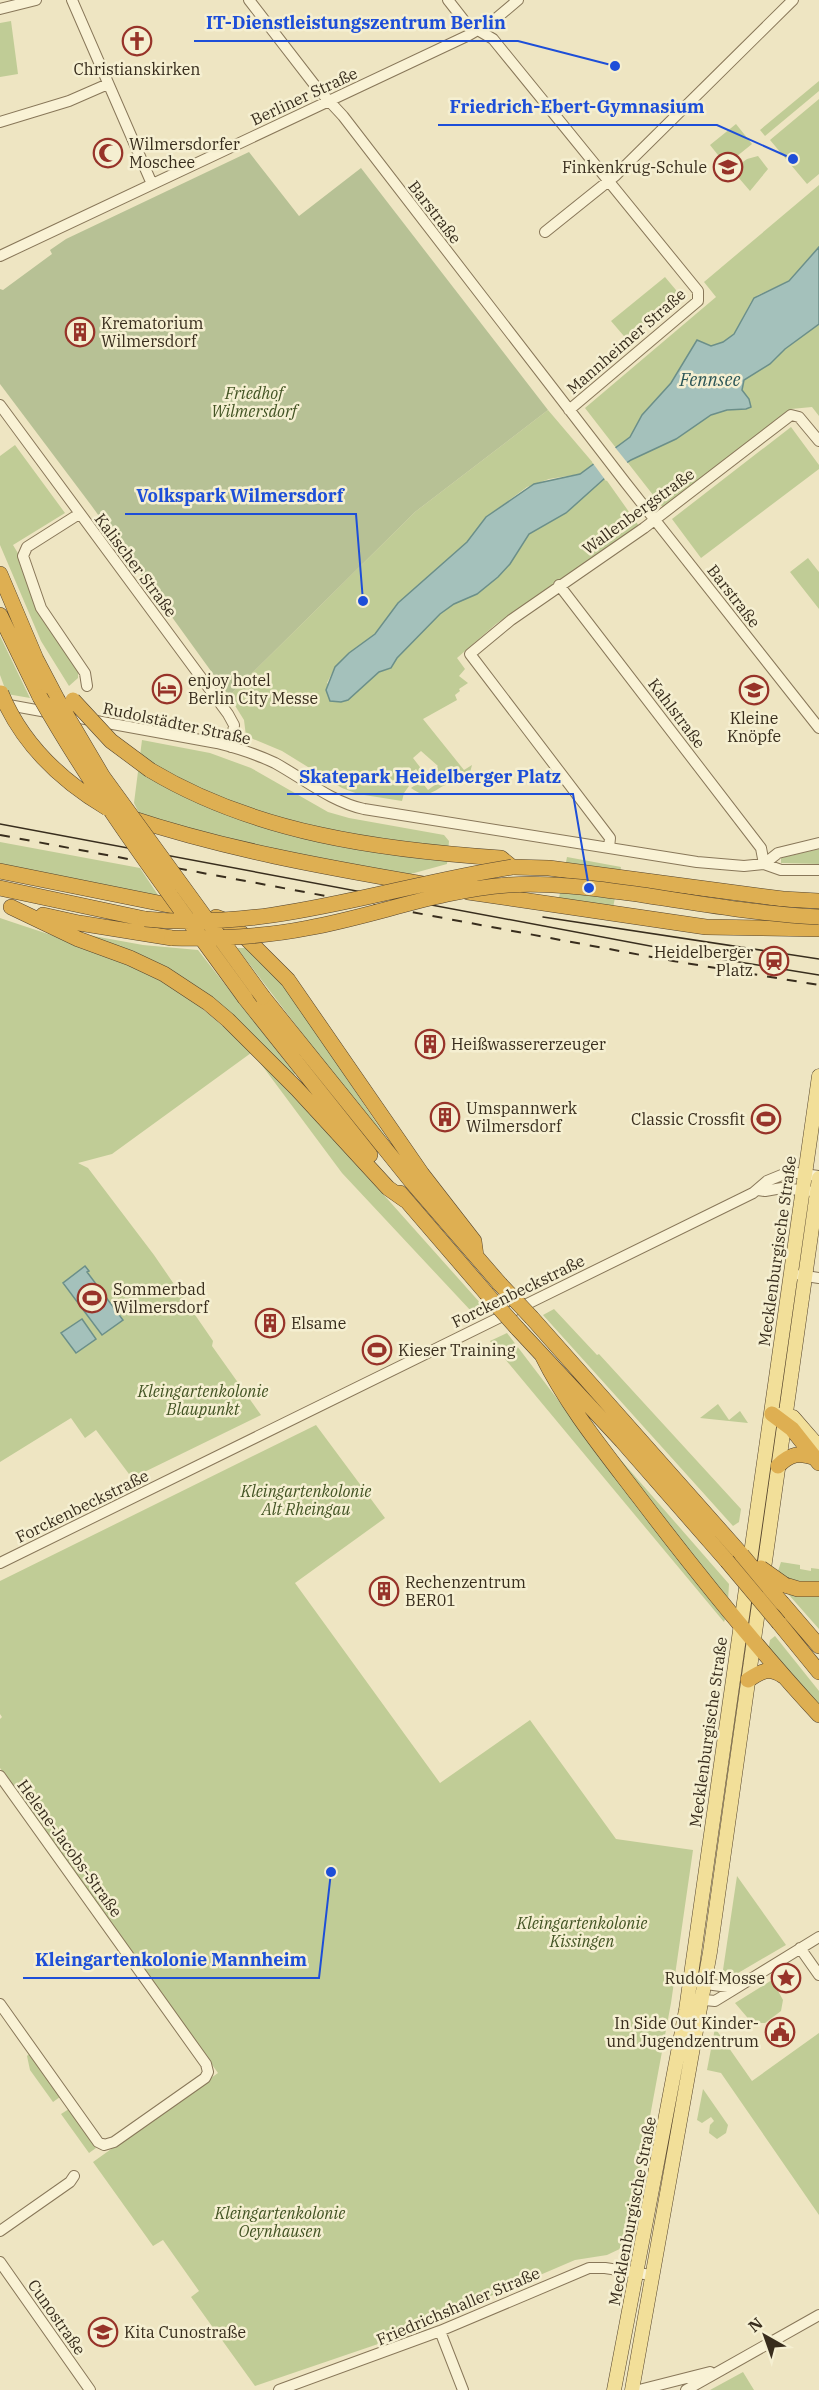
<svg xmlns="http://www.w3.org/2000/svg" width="819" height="2390" viewBox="0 0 819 2390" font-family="'IBM Plex Serif',serif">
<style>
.green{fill:#c0cc96}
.cemetery{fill:#b7c195}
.water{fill:#a4c1bb;stroke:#6b8f89;stroke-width:1.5}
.pier{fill:#eee5c2}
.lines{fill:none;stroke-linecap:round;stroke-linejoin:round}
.minor-casing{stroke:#887759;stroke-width:12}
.major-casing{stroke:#55442d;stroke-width:15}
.highway-casing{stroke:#55442d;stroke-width:16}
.minor{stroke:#f9f2d5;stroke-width:10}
.major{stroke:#f2df99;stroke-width:14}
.highway{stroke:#deaf52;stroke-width:15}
.tram{stroke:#382d1d;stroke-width:1.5}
.rail{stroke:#382d1d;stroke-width:2;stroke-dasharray:10 10;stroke-linecap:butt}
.highway-bridge-casing{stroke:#55442d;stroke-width:16;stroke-linecap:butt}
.highway-bridge{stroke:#deaf52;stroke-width:15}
.labels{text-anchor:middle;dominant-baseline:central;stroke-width:5;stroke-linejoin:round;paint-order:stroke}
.poi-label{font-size:16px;fill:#382d1d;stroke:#f5efd1;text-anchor:start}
.street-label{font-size:16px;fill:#382d1d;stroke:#f5efd1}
.park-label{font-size:16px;font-style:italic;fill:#435424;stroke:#f5efd1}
.water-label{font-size:18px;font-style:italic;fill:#2c5657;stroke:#f5efd1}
.leader{fill:none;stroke:#1d4ed8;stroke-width:2}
.callout-dot{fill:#1d4ed8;stroke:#f5efd1;stroke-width:2}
.callout-label{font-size:18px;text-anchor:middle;font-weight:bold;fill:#1d4ed8;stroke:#f5efd1;stroke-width:5;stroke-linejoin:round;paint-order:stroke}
</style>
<rect width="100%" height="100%" fill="#eee5c2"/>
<path class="green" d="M11,21L18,74L0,77V23Z
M819,81V91L765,136L760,130Z
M819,99V174L807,184L770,140Z
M736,124L752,144L726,165L710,145Z
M758,156L768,169L750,191L732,170L747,159Z
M819,185V247L789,281L758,295L751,302L734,334L723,342L711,346L697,340L671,383L642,415L630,437L616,448L585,408L716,297L704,282Z
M665,277L681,296L650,317L629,342L611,321Z
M819,324V416L812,407L791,409L664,509L628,463C638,452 657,449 670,442C688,434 700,418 719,412C729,408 741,412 751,407L742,390L744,380L770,364L785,349Z
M548,410L594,464L580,474L549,479L527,487L486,517L467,542L398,603L375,634L335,667L327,683L348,700L379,672L391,668L397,658L440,614L454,604L477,594L498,577L510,564L529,534L566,513L605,478L639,526L496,624L457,658L465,669L459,676L468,683L459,689L460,691L455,695L457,700L423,719L464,770L472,765L468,780C460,783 449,782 443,786C431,793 426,799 411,788L421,781L428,790L440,781L431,772L438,766L421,751L413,758L423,771L420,774L416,769L404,779L409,786L404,793L402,801L358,794L342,788L282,751L246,736L244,720L229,696L415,512Z
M791,427L819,465V469L701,558L672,519Z
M15,445L65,513L13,545L19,555V562L43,621L78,669V678L69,686L41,641L0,545V456Z
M808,558L819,572V609L790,572Z
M0,636L30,698L7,694L0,675Z
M142,740L210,753L251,768L328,812L349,818L444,835L449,841L447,864L407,875L282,851L212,835L140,815L134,803Z
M0,842L140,868L160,898L0,864Z
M819,849V864L781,863V858Z
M567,857L621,867L611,918L557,908Z
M0,918C55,937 116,953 166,983C198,1003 225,1027 251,1053L112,1154L78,1163L88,1168L154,1255L213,1341L212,1346L261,1415L132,1478L96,1430L85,1438L71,1418L0,1462Z
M88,935L143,945L198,950L295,1074L293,1076L229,1013Z
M237,948H245L271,972L294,999L391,1145L315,1050Z
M258,1060L325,1129L482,1305L471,1311L342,1173Z
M554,1309L597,1355L599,1354L741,1509L739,1522L733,1526L543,1315Z
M507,1333L725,1619L724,1622L490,1341Z
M718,1404L729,1420L740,1411L748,1423L700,1418Z
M316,1425L385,1518L295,1583L440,1783L530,1720L616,1839L693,1850L671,2003L626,2246L607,2255L575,2260L381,2343L255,2386L191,2297L199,2291L163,2240L153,2246L93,2162L218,2073L0,1768V1719L2,1717L0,1714V1581Z
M592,1427L729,1584L728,1601Z
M781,1562L800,1565V1569L811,1571V1568L819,1569V1585L808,1586L777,1574Z
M790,1593L819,1595V1629L789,1595Z
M775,1636L819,1691V1709L768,1651L770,1640Z
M737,1876L786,1945L733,1976L723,1970Z
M772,1980L783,2000L781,2011L765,2023H752L735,2003Z
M715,2028L752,2081L819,2033V2215L721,2073L707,2070Z
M29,2054L60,2097L53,2102L30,2070L27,2056Z
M703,2089L728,2125L726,2133L717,2139L709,2133L710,2125L714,2121L711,2117L702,2123L697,2120Z
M69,2109L96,2148L89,2153L61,2114Z
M743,2372L754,2390H710Z"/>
<path class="cemetery" d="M249,152L299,216L361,168L548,410L415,512L229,696L91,505L0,384V289L3,290L52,254L50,250L66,239Z"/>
<path class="water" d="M819,247V324L785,349L770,364L744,380L742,390L749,399L751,407L746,409L727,410L711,415L676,439L631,460L605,478L566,513L529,534L510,564L498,577L477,594L454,604L440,614L397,658L391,668L379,672L348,700L341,702L330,701L326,690L335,667L349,653L375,634L398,603L467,542L486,517L534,484L580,474L630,437L642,415L671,383L697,340L711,346L723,342L734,334L754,298L789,281Z
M85,1266L89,1271L87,1272L123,1320L102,1335L63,1283Z
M82,1319L96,1339L76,1353L61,1333Z"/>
<path class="pier" d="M614,446L630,466L606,481L592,462Z"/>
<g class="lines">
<g class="minor-casing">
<path id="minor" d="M72,0L152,184
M249,0L317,88L343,116L625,482L819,728
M448,0L466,23L493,39L698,291V301L569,410
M0,9L36,0
M0,122L69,101L108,84
M545,232L616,175L793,0
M0,256L469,35L493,21L518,0
M0,405L228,714L234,725L231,747
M79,514L27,547L23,556L41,608L85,673L87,686
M559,585L761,848L764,864
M3,704L217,743C237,748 256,754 275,763C304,779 332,802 364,809L697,862L744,866L764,864L781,870H819
M609,848L610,838L470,654L511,620L644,528L791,415L799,417L819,441
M764,864L778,853L819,843
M758,1190L765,1191L782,1188L808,1191
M800,1275L819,1278
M0,1563L753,1193L767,1181L789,1172L819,1176
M0,1776L206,2064L208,2072L205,2078L114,2142L104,2145L98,2142L0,2004
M800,1948L819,1975
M699,1983L728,1987L737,1985
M694,1999L715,2001L819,1937
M0,2231L70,2182L74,2176
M0,2262L90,2390
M440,2331L463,2390
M279,2390L440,2331L589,2268H605L651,2275
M639,2390L710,2372
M686,2390L819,2315"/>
</g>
<g class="major-casing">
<path id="major" d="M778,1415L793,1417L819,1447
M614,2390L686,2010L819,1076
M632,2390L710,1952L819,1178"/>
</g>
<g class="highway-casing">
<path id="highway" d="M0,574L36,659L57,699
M0,615L40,697
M150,770C255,833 380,850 501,858L512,867L549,868L783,899L819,901
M128,817C224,849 324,867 423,884
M0,871L188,909
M0,888L145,919
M468,892L706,927L819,929
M11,907L78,939L130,958L164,974L208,1003L228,1020L297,1089L388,1188L405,1200
M43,915L79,923L172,938
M216,917L224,920L241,933L288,980L422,1174L474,1241L476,1256
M263,997L411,1181L500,1284
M245,998L370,1155
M400,1193L486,1293
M532,1318L742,1555
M517,1328L622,1441L727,1561
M542,1355C567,1406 604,1451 639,1497C696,1572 755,1646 819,1715
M772,1414L792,1429L819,1463
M778,1466C790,1454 799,1452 815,1458
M785,1585L798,1589H819
M782,1603L819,1646
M779,1623L819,1672
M748,1680C760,1672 769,1666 783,1676"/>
</g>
<use href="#minor" class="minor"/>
<use href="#major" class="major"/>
<use href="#highway" class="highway"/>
<path class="tram" d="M0,824L714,958L819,975
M543,917L819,959"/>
<path class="rail" d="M0,835L673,961L819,985"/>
<g class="highway-bridge-casing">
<path id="highway-bridge" d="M1,693C22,744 60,780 107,808
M40,697C100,803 174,900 245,998
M57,699L103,777L263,997
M73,700L111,741L150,770
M145,919C271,932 389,886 512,867
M172,938C218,939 263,937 308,928C375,916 439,890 508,885C554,882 598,889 643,895C701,904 760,914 819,917
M500,1284L532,1318
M486,1293L517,1328
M742,1555L782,1603
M727,1561L779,1623
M761,1568L785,1585"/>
</g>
<use href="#highway-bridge" class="highway-bridge"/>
</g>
<defs>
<g id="church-ring" transform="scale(1.5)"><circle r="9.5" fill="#f5efd1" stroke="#973329" stroke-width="1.5"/><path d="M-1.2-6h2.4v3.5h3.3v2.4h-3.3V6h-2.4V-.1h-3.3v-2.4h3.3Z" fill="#973329"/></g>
<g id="mosque-ring" transform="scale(1.5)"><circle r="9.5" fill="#f5efd1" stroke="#973329" stroke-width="1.5"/><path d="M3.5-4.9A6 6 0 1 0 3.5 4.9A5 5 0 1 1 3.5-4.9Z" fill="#973329"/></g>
<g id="school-ring" transform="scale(1.5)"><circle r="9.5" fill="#f5efd1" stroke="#973329" stroke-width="1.5"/><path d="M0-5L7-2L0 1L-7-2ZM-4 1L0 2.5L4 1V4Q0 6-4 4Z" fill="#973329"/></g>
<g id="building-ring" transform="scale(1.5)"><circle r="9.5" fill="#f5efd1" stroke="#973329" stroke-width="1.5"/><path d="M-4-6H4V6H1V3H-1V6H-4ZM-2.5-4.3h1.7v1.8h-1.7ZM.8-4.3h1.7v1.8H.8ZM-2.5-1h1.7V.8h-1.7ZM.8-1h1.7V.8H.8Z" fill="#973329"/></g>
<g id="hotel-ring" transform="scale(1.5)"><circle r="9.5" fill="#f5efd1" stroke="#973329" stroke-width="1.5"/><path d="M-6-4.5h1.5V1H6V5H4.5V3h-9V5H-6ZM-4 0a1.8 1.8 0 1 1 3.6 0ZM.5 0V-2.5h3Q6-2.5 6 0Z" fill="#973329"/></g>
<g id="station-ring" transform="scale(1.5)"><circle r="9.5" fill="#f5efd1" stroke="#973329" stroke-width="1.5"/><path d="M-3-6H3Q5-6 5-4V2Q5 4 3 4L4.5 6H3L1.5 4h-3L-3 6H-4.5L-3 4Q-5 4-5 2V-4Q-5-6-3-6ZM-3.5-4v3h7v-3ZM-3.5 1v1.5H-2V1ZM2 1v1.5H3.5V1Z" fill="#973329"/></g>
<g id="stadium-ring" transform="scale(1.5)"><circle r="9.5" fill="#f5efd1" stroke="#973329" stroke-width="1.5"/><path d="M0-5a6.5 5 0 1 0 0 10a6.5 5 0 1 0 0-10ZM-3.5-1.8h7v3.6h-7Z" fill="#973329"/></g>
<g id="sight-ring" transform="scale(1.5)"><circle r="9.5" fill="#f5efd1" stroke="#973329" stroke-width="1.5"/><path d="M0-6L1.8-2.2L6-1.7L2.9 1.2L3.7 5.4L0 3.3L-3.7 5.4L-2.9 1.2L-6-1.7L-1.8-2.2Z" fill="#973329"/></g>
<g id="civic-ring" transform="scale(1.5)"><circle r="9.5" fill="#f5efd1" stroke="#973329" stroke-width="1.5"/><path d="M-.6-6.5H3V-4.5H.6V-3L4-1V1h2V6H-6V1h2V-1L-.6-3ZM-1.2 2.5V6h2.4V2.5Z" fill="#973329"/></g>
</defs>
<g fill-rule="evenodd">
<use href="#church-ring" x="137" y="41"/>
<use href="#mosque-ring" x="108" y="153"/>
<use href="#school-ring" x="728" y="167"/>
<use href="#building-ring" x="80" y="332"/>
<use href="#hotel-ring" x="167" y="689"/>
<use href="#school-ring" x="754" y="690"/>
<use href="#station-ring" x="774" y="961"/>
<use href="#building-ring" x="430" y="1044"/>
<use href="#building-ring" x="445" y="1117"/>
<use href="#stadium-ring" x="766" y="1119"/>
<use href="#stadium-ring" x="92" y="1298"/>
<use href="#building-ring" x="270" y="1323"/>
<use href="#stadium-ring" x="377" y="1350"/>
<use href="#building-ring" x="384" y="1591"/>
<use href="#sight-ring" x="786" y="1978"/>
<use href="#civic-ring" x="780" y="2032"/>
<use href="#school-ring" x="103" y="2332"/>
</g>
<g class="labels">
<g class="poi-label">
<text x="137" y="69" text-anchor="middle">Christianskirken</text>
<text x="129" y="144">Wilmersdorfer<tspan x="129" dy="18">Moschee</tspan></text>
<text x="707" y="167" text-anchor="end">Finkenkrug-Schule</text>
<text x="101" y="323">Krematorium<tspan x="101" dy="18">Wilmersdorf</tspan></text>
<text x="188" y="680">enjoy hotel<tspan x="188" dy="18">Berlin City Messe</tspan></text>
<text x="754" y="718" text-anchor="middle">Kleine<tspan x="754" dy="18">Knöpfe</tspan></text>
<text x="753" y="952" text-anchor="end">Heidelberger<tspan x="753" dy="18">Platz</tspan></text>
<text x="451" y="1044">Heißwassererzeuger</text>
<text x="466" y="1108">Umspannwerk<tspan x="466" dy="18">Wilmersdorf</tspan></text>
<text x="745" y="1119" text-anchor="end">Classic Crossfit</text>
<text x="113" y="1289">Sommerbad<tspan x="113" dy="18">Wilmersdorf</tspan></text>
<text x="291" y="1323">Elsame</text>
<text x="398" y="1350">Kieser Training</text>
<text x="405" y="1582">Rechenzentrum<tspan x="405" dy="18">BER01</tspan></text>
<text x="765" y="1978" text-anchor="end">Rudolf Mosse</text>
<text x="759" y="2023" text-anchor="end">In Side Out Kinder-<tspan x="759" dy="18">und Jugendzentrum</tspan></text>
<text x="124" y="2332">Kita Cunostraße</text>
</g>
<g class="street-label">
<text transform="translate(304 96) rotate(-25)">Berliner Straße</text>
<text transform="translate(435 212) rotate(52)">Barstraße</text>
<text transform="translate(626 341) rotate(-41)">Mannheimer Straße</text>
<text transform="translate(638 511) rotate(-36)">Wallenbergstraße</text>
<text transform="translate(136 565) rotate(53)">Kalischer Straße</text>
<text transform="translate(734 596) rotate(52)">Barstraße</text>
<text transform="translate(677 713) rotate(53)">Kahlstraße</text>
<text transform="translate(177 723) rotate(12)">Rudolstädter Straße</text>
<text transform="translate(777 1251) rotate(-82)">Mecklenburgische Straße</text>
<text transform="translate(518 1291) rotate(-26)">Forckenbeckstraße</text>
<text transform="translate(82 1506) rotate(-26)">Forckenbeckstraße</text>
<text transform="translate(708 1732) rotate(-82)">Mecklenburgische Straße</text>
<text transform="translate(70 1848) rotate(54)">Helene-Jacobs-Straße</text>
<text transform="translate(632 2211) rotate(-79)">Mecklenburgische Straße</text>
<text transform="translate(458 2306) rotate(-23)">Friedrichshaller Straße</text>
<text transform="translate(57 2317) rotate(55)">Cunostraße</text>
</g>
<g class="park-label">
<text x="254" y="393">Friedhof<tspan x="254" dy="18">Wilmersdorf</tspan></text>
<text x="203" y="1391">Kleingartenkolonie<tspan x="203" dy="18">Blaupunkt</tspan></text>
<text x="306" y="1491">Kleingartenkolonie<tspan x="306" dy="18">Alt Rheingau</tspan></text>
<text x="582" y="1923">Kleingartenkolonie<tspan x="582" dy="18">Kissingen</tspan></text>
<text x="280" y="2213">Kleingartenkolonie<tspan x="280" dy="18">Oeynhausen</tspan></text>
</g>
<g class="water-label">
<text x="710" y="379">Fennsee</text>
</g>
</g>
<path class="leader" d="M615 66L518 41H194M793 159L717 125H438M363 601L356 514H125M589 888L573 794H287M331 1872L319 1978H23"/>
<g class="callout-dot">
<circle cx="615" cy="66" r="6"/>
<circle cx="793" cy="159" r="6"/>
<circle cx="363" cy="601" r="6"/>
<circle cx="589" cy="888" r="6"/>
<circle cx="331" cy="1872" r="6"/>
</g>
<g class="callout-label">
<text x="356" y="29">IT-Dienstleistungszentrum Berlin</text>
<text x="577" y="113">Friedrich-Ebert-Gymnasium</text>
<text x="240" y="502">Volkspark Wilmersdorf</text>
<text x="430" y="783">Skatepark Heidelberger Platz</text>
<text x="171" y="1966">Kleingartenkolonie Mannheim</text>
</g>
<g transform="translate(765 2336) rotate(320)" stroke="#f5efd1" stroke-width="4.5" paint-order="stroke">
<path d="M0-4.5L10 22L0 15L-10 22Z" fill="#382d1d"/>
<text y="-9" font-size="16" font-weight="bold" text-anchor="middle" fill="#382d1d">N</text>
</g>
</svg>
